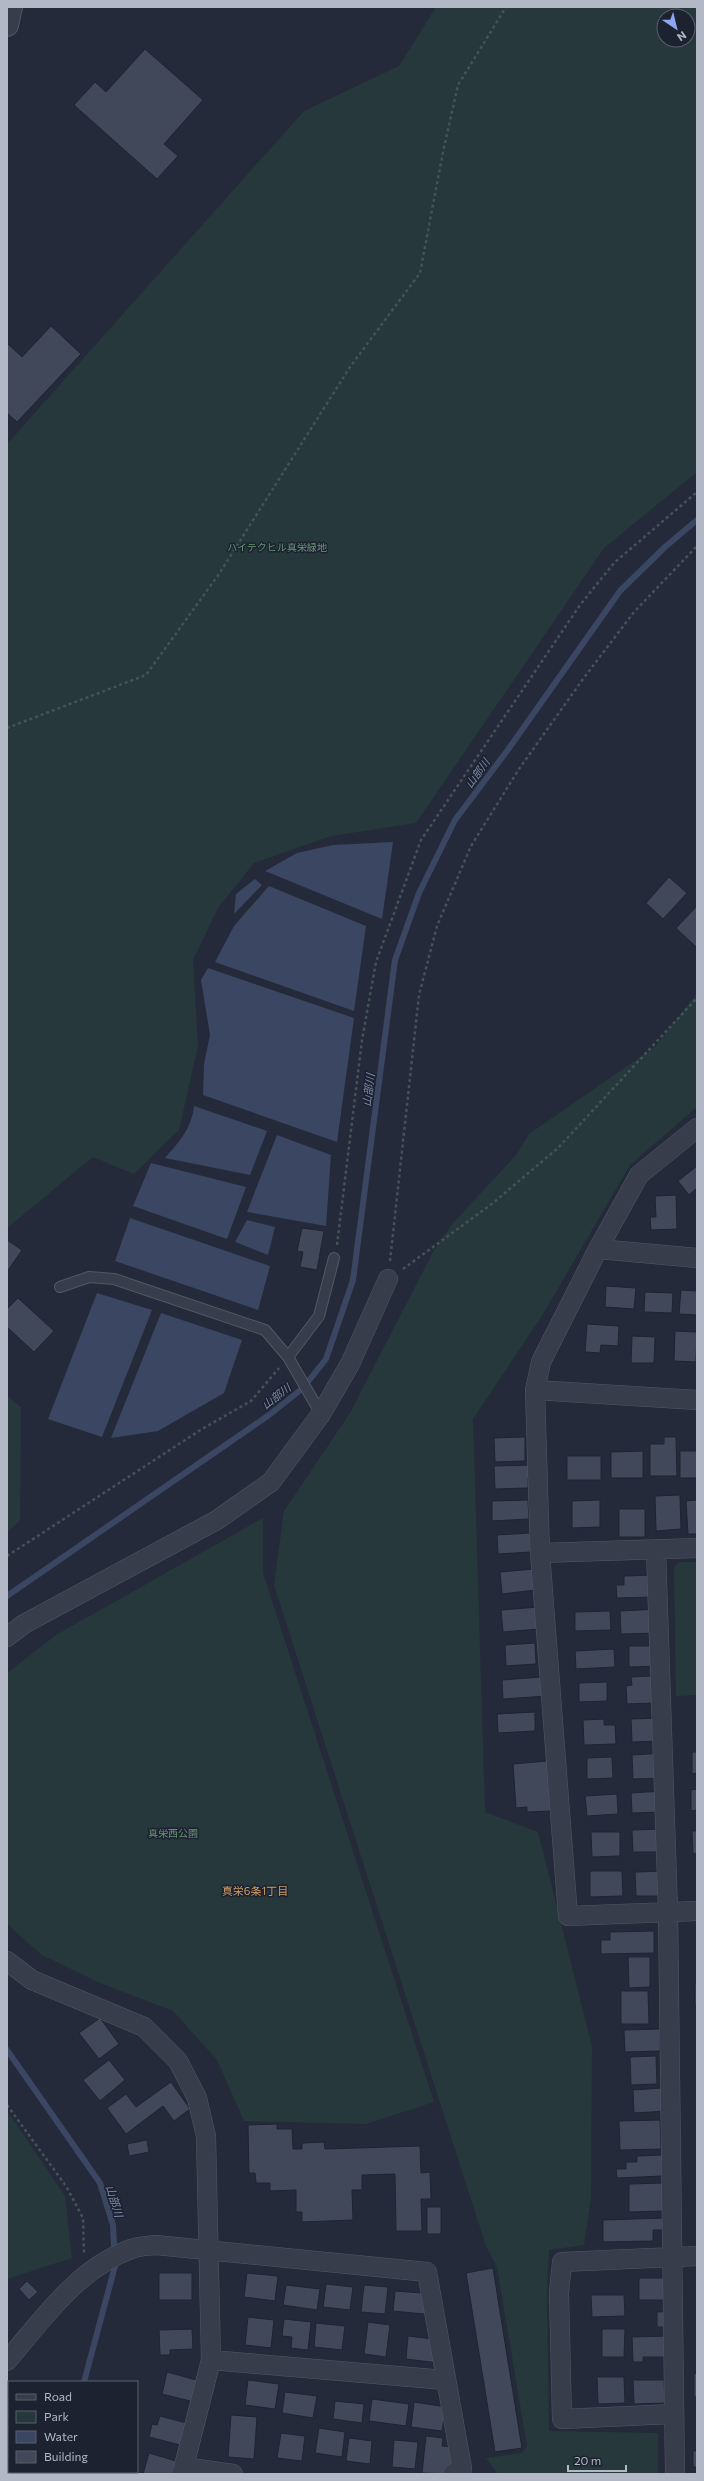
<svg xmlns="http://www.w3.org/2000/svg" width="704" height="2481" viewBox="0 0 704 2481" font-family="Commissioner,'Noto Sans JP',sans-serif">
<style>
.green{fill:#26383c;fill-rule:evenodd}
.water{fill:#3a4662}
.lines{fill:none;stroke-linecap:round;stroke-linejoin:round}
.stream{stroke:#3a4662;stroke-width:6}
.building{fill:#404859;stroke:#1e2431}
.service-casing{stroke:#525865;stroke-width:12}
.minor-casing{stroke:#525865;stroke-width:20}
.tertiary-casing{stroke:#525865;stroke-width:24}
.path{stroke:#435358;stroke-width:2.5;stroke-dasharray:3 3;stroke-linecap:butt}
.service{stroke:#373d4a;stroke-width:10}
.minor{stroke:#373d4a;stroke-width:19}
.tertiary{stroke:#373d4a;stroke-width:22}
.labels{text-anchor:middle;dominant-baseline:central;stroke-width:3;stroke-linejoin:round;paint-order:stroke}
.park-label{font-size:10px;fill:#6b9579;stroke:#1c222f}
.water-label{font-size:11px;font-style:italic;fill:#7c8bac;stroke:#1c222f}
.neighbourhood-label{font-size:11px;fill:#cd9f66;stroke:#1c222f}
</style>
<rect width="100%" height="100%" fill="#242a39"/>
<path class="green" d="M436,7H697V472L604,548L416,823L331,836L254,863L218,908L193,960L198,1046L179,1130L134,1174L93,1157L7,1228V444L304,111L399,66ZM664,16H688V40H664Z
M697,993V1107L630,1165L543,1314L473,1419L485,1812L538,1832L592,2046L591,2198L584,2245L549,2250L547,2291L549,2431L658,2433V2474H498L486,2458L522,2453L527,2446L497,2267L486,2246L274,1585L284,1511L350,1413L433,1252L452,1224L516,1155L529,1134L656,1046Z
M7,1396L21,1407L20,1521L7,1532Z
M263,1518V1573L434,2102L366,2124L244,2121L217,2060L173,2011L100,1983L42,1955L7,1924V1673L56,1635Z
M679,1562H697V1695L676,1696L674,1567Z
M7,2110L65,2196L72,2258L7,2279Z"/>
<path class="water" d="M393,842L382,919L265,871L297,853L333,845Z
M255,879L262,885L234,914L236,894Z
M269,886L366,926L354,1011L215,962L234,926Z
M208,968L354,1018L337,1142L203,1095L204,1064L210,1035L201,980Z
M194,1106L267,1131L250,1175L165,1158C179,1142 192,1128 194,1106Z
M277,1135L331,1155L326,1226L247,1212Z
M151,1163L246,1187L227,1239L133,1206Z
M130,1218L270,1266L258,1310L115,1261Z
M247,1220L275,1227L268,1255L235,1242Z
M97,1293L152,1310L102,1437L48,1419Z
M161,1313L242,1340L224,1393L158,1431L111,1438Z"/>
<g class="lines">
<path class="stream" d="M7,1596L269,1415L303,1388L326,1359L353,1280L395,960L419,893L455,820L507,751L620,591L665,547L697,520
M7,2050L100,2183L113,2225L115,2266L84,2382
M55,2474V2472"/>
</g>
<path class="building" d="M145,49L203,100L164,144L178,156L157,179L74,105L95,82L106,92Z
M51,326L81,354L17,422L7,413V343L22,357Z
M669,877L687,893L663,919L646,903Z
M697,906V946L696,947L676,928Z
M697,1166V1188L689,1195L678,1181Z
M676,1195L677,1229L651,1230L650,1217H656L655,1196Z
M302,1228L324,1231L317,1270L300,1267L303,1252L297,1251Z
M7,1240L22,1250L7,1272Z
M606,1286L636,1288L634,1309L605,1307Z
M681,1290L697,1291V1315L679,1314Z
M645,1292L673,1293L672,1313L644,1312Z
M18,1298L54,1331L34,1352L7,1327V1309Z
M587,1324L619,1326L618,1346L601,1345L600,1353L585,1352Z
M675,1331L697,1332L696,1362L674,1361Z
M632,1336L655,1337L654,1363H631Z
M525,1437V1461L495,1462L494,1438Z
M664,1437H676L677,1476H650V1444H664Z
M643,1451V1478H611V1452Z
M680,1451H697V1478H680Z
M567,1456H601V1480H567Z
M532,1465L533,1478H528V1488L495,1489L494,1466Z
M680,1495L681,1529L656,1531L655,1496Z
M528,1500L529,1519L492,1521V1501Z
M600,1500V1527L572,1528V1501Z
M697,1500V1534H688L686,1501Z
M619,1509H645V1537H619Z
M530,1533L531,1552L498,1554L497,1535Z
M534,1569L536,1590L502,1594L500,1572Z
M654,1575V1597L617,1598L616,1585H624V1576Z
M538,1607L539,1629L503,1632L501,1610Z
M659,1609L660,1633L621,1634L620,1611Z
M610,1611L611,1630L575,1631V1612Z
M535,1643L536,1664L506,1666L505,1645Z
M629,1646H660L661,1666L629,1667Z
M614,1649L615,1667L576,1669L575,1651Z
M652,1676L653,1703L627,1704L626,1686L632,1685L631,1677Z
M541,1677L547,1696L503,1699L502,1680Z
M607,1682V1701L579,1702V1683Z
M535,1712V1731L498,1733L497,1714Z
M661,1718V1741L632,1742L631,1719Z
M604,1719V1725H615L616,1744L584,1745L583,1720Z
M692,1752H697V1773L692,1774Z
M664,1753V1778L633,1779L632,1755Z
M612,1757L613,1778L587,1779V1758Z
M548,1761L551,1811L527,1812V1807L516,1808L513,1764Z
M697,1789V1810L691,1811V1790Z
M663,1791L664,1812L632,1813L631,1793Z
M617,1794L618,1814L587,1816L585,1796Z
M665,1829L666,1852H633L632,1830Z
M692,1831H697V1853L693,1854Z
M591,1832H620V1856L592,1857Z
M590,1871H622L623,1896L590,1897Z
M664,1871V1896H636L635,1872Z
M654,1931V1953L601,1954V1940H610V1932Z
M628,1957H650V1987L629,1988Z
M695,1984H697V2005H695Z
M621,1991H648L649,2024H621Z
M100,2018L119,2044L99,2059L79,2033Z
M660,2029V2051L625,2052L624,2030Z
M656,2056L657,2084L631,2085L630,2057Z
M109,2060L125,2080L100,2101L83,2080Z
M171,2082L190,2109L174,2121L163,2106L126,2134L107,2108L126,2094L136,2107Z
M662,2088L667,2111L634,2113L633,2090Z
M660,2120L661,2149L620,2150L619,2121Z
M277,2124V2129H292L293,2149H302V2143L324,2142L325,2149L420,2146L421,2173L430,2172L431,2199H421L422,2231H396L395,2174L362,2175V2190H352L353,2220L302,2222V2212H296V2190L270,2191V2183H256L255,2173H249L248,2125Z
M147,2140L149,2152L129,2156L127,2144Z
M662,2155L663,2176L617,2178L616,2169H626V2162H637V2156Z
M663,2183V2211L629,2212V2184Z
M427,2207H441V2234H427Z
M665,2218L666,2230H653V2241L603,2242V2220Z
M493,2268L522,2448L495,2452L466,2273Z
M159,2273H192V2300H159Z
M247,2273L278,2276L275,2301L244,2297Z
M639,2278H667V2300H639Z
M27,2281L38,2292L29,2300L19,2289Z
M326,2284L353,2287L350,2310L323,2307Z
M286,2285L320,2289L317,2310L283,2305Z
M364,2285L388,2287L385,2314L361,2312Z
M395,2291L436,2294L434,2315L393,2311Z
M591,2295H624L625,2316L592,2317Z
M671,2311V2327H657V2312Z
M248,2317L274,2320L271,2348L245,2345Z
M284,2319L311,2322L308,2350L291,2348L292,2337L282,2336Z
M368,2322L390,2325L386,2357L364,2354Z
M316,2323L345,2326L342,2350L314,2347Z
M192,2329L193,2349L170,2350V2355H160L159,2330Z
M602,2329H625L624,2357H602Z
M408,2336L441,2340L439,2363L406,2359Z
M667,2336L668,2357H643V2362H633L632,2337Z
M167,2372L200,2381L194,2402L162,2394Z
M697,2373V2397H694V2374Z
M597,2377H624L625,2403L598,2404Z
M248,2380L279,2384L275,2409L245,2405Z
M633,2380H664L665,2403L634,2404Z
M285,2392L317,2396L313,2418L282,2413Z
M9,2395V2428H7Z
M372,2399L409,2404L406,2426L369,2421Z
M335,2401L364,2404L362,2423L333,2419Z
M414,2402L446,2407L442,2431L411,2427Z
M231,2415L257,2417L254,2459L228,2457Z
M160,2416L190,2424L184,2446L149,2437L152,2424L157,2425Z
M319,2428L345,2432L342,2457L315,2453Z
M281,2433L305,2436L302,2461L277,2458Z
M426,2436L443,2438L442,2446L454,2447L450,2474L422,2473Z
M349,2438L372,2441L370,2464L346,2461Z
M394,2440L418,2442L415,2469L392,2467Z
M693,2451H697V2467H693Z
M149,2453L176,2461L172,2474H143Z"/>
<g class="lines">
<g class="service-casing">
<path id="service" d="M60,1287L89,1277L114,1279L265,1330L288,1357L321,1414
M288,1357L319,1316L334,1258"/>
</g>
<g class="minor-casing">
<path id="minor" d="M697,1128L639,1175L598,1249L541,1362L535,1390L540,1553L568,1916L697,1911
M598,1249L697,1258
M535,1390L697,1400
M656,1550L668,1911L675,2474
M540,1553L697,1548
M7,1637L24,1624L217,1520L271,1482L321,1414L350,1364L388,1279
M7,1961L32,1980L144,2027L178,2061L197,2098L206,2136L211,2360L182,2474
M211,2360L445,2380
M7,2361C43,2319 77,2269 131,2249C139,2246 148,2246 156,2245L427,2272L462,2468L453,2474
M674,2414L562,2419L559,2293L562,2262L697,2256
M184,2467L233,2474"/>
</g>
<g class="tertiary-casing">
<path id="tertiary" d="M7,25L11,7"/>
</g>
<path class="path" d="M7,728L146,675L219,574L350,367L420,273L443,152L458,85L506,7
M337,1245L362,1040L376,962L421,840L580,605L614,563L697,492
M390,1261L419,995L437,926L471,846L519,769L583,679L634,612L697,546
M403,1269L493,1203L558,1148L697,998
M7,1556L202,1429L251,1401L279,1368
M7,2105L66,2186L83,2218L84,2253"/>
<use href="#service" class="service"/>
<use href="#minor" class="minor"/>
<use href="#tertiary" class="tertiary"/>
</g>
<g class="labels">
<g class="park-label">
<text x="277" y="547">ハイテクヒル真栄緑地</text>
<text x="173" y="1833">真栄西公園</text>
</g>
<g class="water-label">
<text transform="translate(477 773) rotate(-54)">山部川</text>
<text transform="translate(368 1090) rotate(-83)">山部川</text>
<text transform="translate(276 1396) rotate(-38)">山部川</text>
<text transform="translate(115 2201) rotate(73)">山部川</text>
</g>
<g class="neighbourhood-label">
<text x="255" y="1890">真栄6条1丁目</text>
</g>
</g>
<rect width="704" height="2481" fill="none" stroke="#b2b8c6" stroke-width="16"/>
<rect x="8" y="2381" width="130" height="92" fill="#1c222f" stroke="#585e6b"/>
<rect x="16" y="2394" width="20" height="6" fill="#373d4a" stroke="#585e6b"/>
<text x="44" y="2401" font-size="12" fill="#b2b8c6">Road</text>
<rect x="16" y="2411" width="20" height="12" fill="#26383c" stroke="#585e6b"/>
<text x="44" y="2421" font-size="12" fill="#b2b8c6">Park</text>
<rect x="16" y="2431" width="20" height="12" fill="#3a4662" stroke="#585e6b"/>
<text x="44" y="2441" font-size="12" fill="#b2b8c6">Water</text>
<rect x="16" y="2451" width="20" height="12" fill="#404859" stroke="#585e6b"/>
<text x="44" y="2461" font-size="12" fill="#b2b8c6">Building</text>
<g transform="translate(676 28) rotate(145)"><circle r="19" fill="#1c222f" stroke="#585e6b"/>
<path d="M0-3L7 15L0 10L-7 15Z" fill="#8ca7f1"/>
<text y="-6" font-size="11" font-weight="bold" text-anchor="middle" fill="#b2b8c6">N</text>
</g>
<path d="M568 2465v6h58v-6" fill="none" stroke="#b2b8c6" stroke-width="2"/>
<text x="574" y="2465" font-size="12" fill="#b2b8c6" stroke="#1c222f" stroke-width="3" paint-order="stroke">20 m</text>
</svg>
